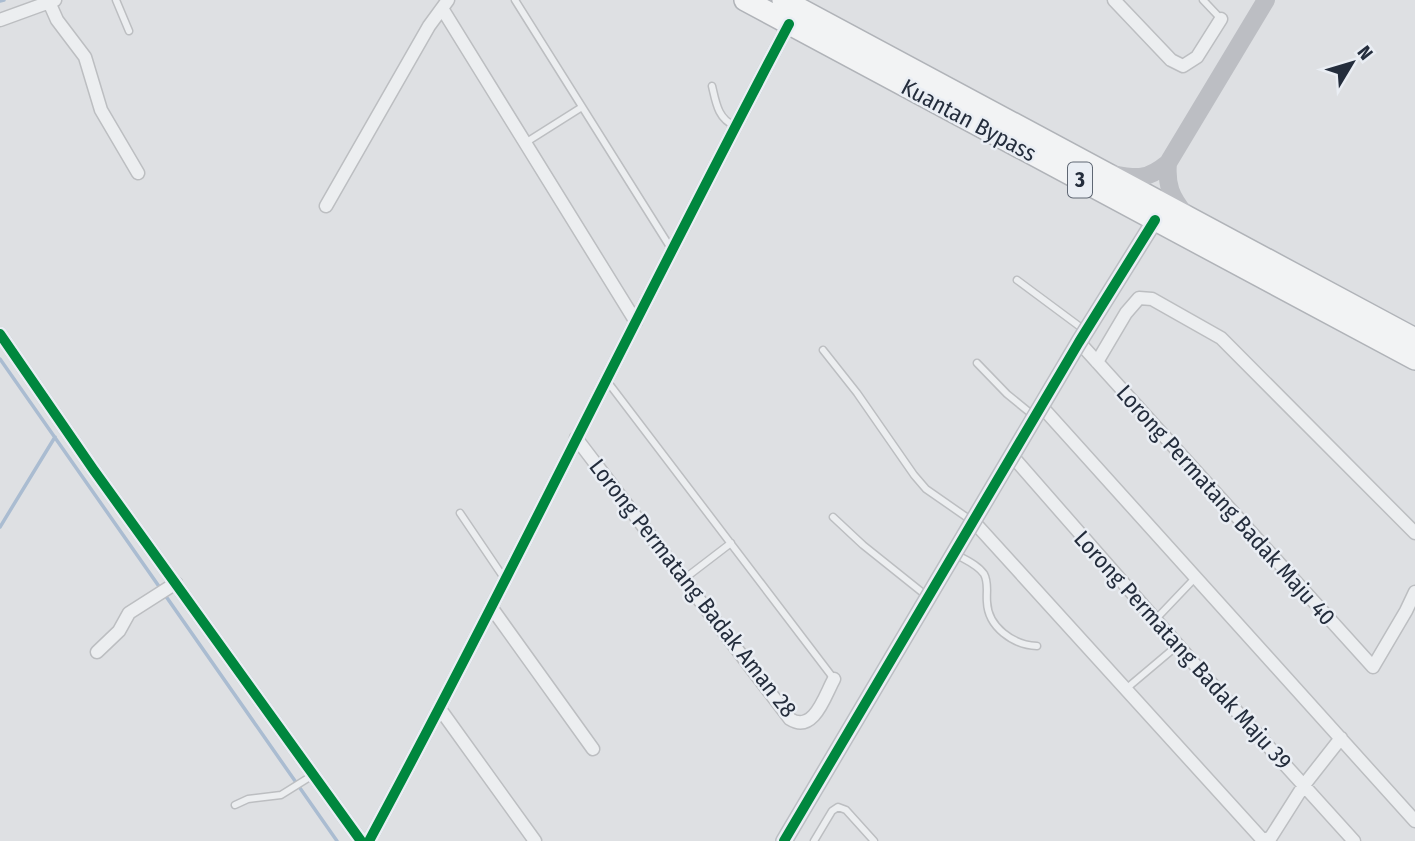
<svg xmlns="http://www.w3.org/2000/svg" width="1415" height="841" viewBox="0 0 1415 841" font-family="'Fira Sans Condensed',sans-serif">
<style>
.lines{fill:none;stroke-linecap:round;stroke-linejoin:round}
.stream{stroke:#aabcd1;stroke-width:3.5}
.lane-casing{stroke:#bcbec1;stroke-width:9}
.street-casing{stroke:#bcbec1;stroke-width:15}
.highway-casing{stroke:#b0b3b8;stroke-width:24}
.lane{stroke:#eceef0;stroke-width:6}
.street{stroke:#eceef0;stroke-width:12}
.secondary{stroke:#bcbec3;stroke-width:18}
.highway{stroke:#f2f3f4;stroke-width:21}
.cycleway-casing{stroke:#eaeef4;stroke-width:15}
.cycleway{stroke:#00873e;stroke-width:10}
.labels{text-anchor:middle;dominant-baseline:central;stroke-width:5;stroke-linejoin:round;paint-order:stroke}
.shield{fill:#eaeef4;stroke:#5f6773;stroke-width:2}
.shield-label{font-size:21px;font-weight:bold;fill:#242d3c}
.street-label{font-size:23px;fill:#242d3c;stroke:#eaeef4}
</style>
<rect width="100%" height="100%" fill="#dee0e3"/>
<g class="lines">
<path class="stream" d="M0,1L4,0
M0,359L337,841
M0,527L55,437"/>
<g class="lane-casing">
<path id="lane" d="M116,0L129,31
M515,0L672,250
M1203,0L1221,19
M712,86C716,103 718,119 735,126
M525,143L582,107
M1017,280L1083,329
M823,350L857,393L914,475L926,489L972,521
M977,363L1007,394L1034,416
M607,381L834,679
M460,513L504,578
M833,517L863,545L928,597
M957,555C966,560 978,565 984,574C989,583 986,593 987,602C988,627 1013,645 1037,646
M684,579L731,543
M1155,620L1195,578
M1127,688L1178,645
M235,805L248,799L281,795L313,775
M814,841L832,811L838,807L846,810L874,841"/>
</g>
<g class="street-casing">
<path id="street" d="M1114,0L1171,60L1183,66L1197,57L1221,19
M49,2L57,20L85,57L101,110L138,173
M443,10L636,322
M0,20L55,0
M326,206L429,26L448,0
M0,334L93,469L361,841
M1079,342L1373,667L1406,611L1415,592
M1097,362L1126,313L1139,298L1152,299L1221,338L1415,533
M1042,407L1415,821
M576,438L790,719C814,734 825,695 834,679
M1013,457L1211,683L1354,841
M974,522L1261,838L1266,840L1271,837L1304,785L1341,738
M491,607L593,749
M97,652L119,631L129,613L176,583
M440,709L535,841
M369,841C514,571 646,294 789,24"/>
</g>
<g class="highway-casing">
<path id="highway" d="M745,0L1415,359
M783,0L1415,339"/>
</g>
<use href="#lane" class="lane"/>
<use href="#street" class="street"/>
<path class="secondary" d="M1168,163C1166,185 1171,197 1185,214
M1112,174C1138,179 1147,180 1168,163L1266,0
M784,841L1079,342L1155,220"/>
<use href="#highway" class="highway"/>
<g class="cycleway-casing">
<path id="cycleway" d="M0,334L93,469L361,841
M369,841C514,571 646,294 789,24
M784,841L1079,342L1155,220"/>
</g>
<use href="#cycleway" class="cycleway"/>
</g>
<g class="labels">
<rect class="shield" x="1068" y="162.5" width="24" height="35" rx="5"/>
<g class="shield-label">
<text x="1080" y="180">3</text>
</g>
<g class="street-label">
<text transform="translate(969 120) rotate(28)">Kuantan Bypass</text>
<text transform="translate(1226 505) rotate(48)">Lorong Permatang Badak Maju 40</text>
<text transform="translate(693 588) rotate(52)">Lorong Permatang Badak Aman 28</text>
<text transform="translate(1183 650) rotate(48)">Lorong Permatang Badak Maju 39</text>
</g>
</g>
<g transform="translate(1352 63) rotate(52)" stroke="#eaeef4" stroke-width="5" paint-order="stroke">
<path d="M0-5L12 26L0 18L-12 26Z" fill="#242d3c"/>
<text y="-10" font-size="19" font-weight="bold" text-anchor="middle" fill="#242d3c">N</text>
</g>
</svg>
